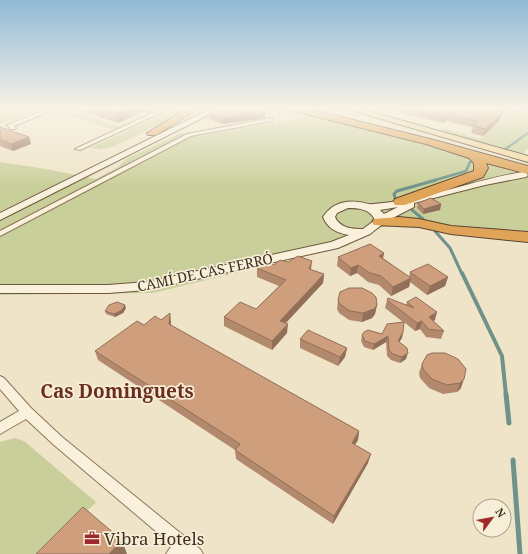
<svg xmlns="http://www.w3.org/2000/svg" width="528" height="554" viewBox="0 0 528 554" font-family="'Noto Serif',serif">
<style>
.green{fill:#c9cf9b}
.lines{fill:none;stroke-linecap:round;stroke-linejoin:round}
.stream-far3{stroke:#6f938a;stroke-width:2.5}
.stream-far2{stroke:#6f938a;stroke-width:3}
.stream-far1{stroke:#6f938a;stroke-width:4}
.stream{stroke:#6f938a;stroke-width:5}
.street-casing{stroke:#8d765c;stroke-width:2}
.secondary-casing{stroke:#6f573f;stroke-width:2}
.primary-casing{stroke:#5b4430;stroke-width:2}
.highway-casing{stroke:#5b4430;stroke-width:2}
.street{fill:#faf1dc;fill-rule:evenodd}
.secondary{fill:#faf1dc;fill-rule:evenodd}
.primary{fill:#f3d9a0;fill-rule:evenodd}
.highway{fill:#e0a458;fill-rule:evenodd}
.wall{fill:#b2896c}
.shaded-wall{fill:#916f58}
.building{fill:#cf9f7d;stroke:#916f58}
.labels{text-anchor:middle;dominant-baseline:central;stroke-width:3.5;stroke-linejoin:round;paint-order:stroke}
.street-label{font-size:14px;fill:#3d2e20;stroke:#f7eed8}
.near-poi-label{font-size:17px;fill:#3d2e20;stroke:#f7eed8;text-anchor:start}
.near-quarter-label{font-size:19px;font-weight:bold;fill:#6b2e1e;stroke:#f7eed8}
</style>
<rect width="100%" height="100%" fill="#f0e4c8"/>
<path class="green" d="M0,109H43L0,124Z
M56,109H63L122,127L115,130L52,111Z
M175,109H190L113,147L101,149L90,148Z
M511,110L528,114V148L522,155L441,131L442,128L480,139Z
M311,114L457,152L528,177V240L406,223L392,224L378,229L348,245L153,293L0,295V162L46,169L96,179L118,167L126,159L181,133L199,136L307,117Z
M15,438L24,441L96,502L45,554H0V442Z"/>
<g class="lines">
<path class="stream-far3" d="M504,150L528,133
M432,181L466,171L470,162L474,161"/>
<path class="stream-far2" d="M395,198L394,194L397,191L436,180
M412,210L423,219
M434,230L450,248L462,274"/>
<path class="stream-far1" d="M462,273L502,356L506,395"/>
<path class="stream" d="M506,394L509,423
M513,460L520,554"/>
<g class="street-casing">
<path id="street" d="M48,109H56L14,126L16,128L15,129H11L7,125Z
M161,109H169L80,150L75,149Z
M515,109H528V113L516,110Z
M270,118L272,119V121L191,136L0,236V231L187,134Z
M0,376L4,378L31,408L62,437L200,549L203,554H166L172,545L54,445L26,419L0,434V422L19,411L0,389Z"/>
</g>
<g class="secondary-casing">
<path id="secondary" d="M210,109H220L0,220V213Z
M523,172L526,173L528,175L526,177L485,185L414,203V207L385,222L370,234L338,248L147,290L108,293H0V285H108L147,282L331,242L349,235C337,233 328,229 323,217C331,205 343,200 358,202C363,202 368,205 373,204C423,201 473,180 523,172ZM398,207L384,214L380,210ZM348,208C359,208 370,209 375,220L363,229C352,229 340,228 335,217L337,213Z"/>
</g>
<g class="primary-casing">
<path id="primary" d="M347,109H361L528,156V162Z"/>
</g>
<g class="highway-casing">
<path id="highway" d="M186,109H198L156,135H148L147,133Z
M291,109H309L434,140L528,166V174L486,163L488,168L483,177L405,205H395L393,202L395,199L474,171V163L469,158L426,144L293,111Z
M399,217L419,219L451,226L528,232V242L451,234L419,227L374,225L372,222L374,219Z"/>
</g>
<use href="#street" class="street"/>
<use href="#secondary" class="secondary"/>
<use href="#primary" class="primary"/>
<use href="#highway" class="highway"/>
</g>
<path class="wall" d="M75,109H158L149,113L144,111L118,123Z
M394,109H507L502,114L500,120L483,136L471,133L473,127L446,121L443,123L394,111Z
M209,114L265,118L223,124L209,119Z
M0,127L29,137L31,144L13,151L0,146Z
M418,203L441,204L440,210L423,214L417,208Z
M384,253L383,258L409,277L410,272L448,277L445,286L427,295L410,282L409,287L391,296L379,285L368,282L357,273L350,276L337,266L338,257Z
M274,265L311,270L324,274L323,283L286,323L287,333L272,350L224,326V317L256,309L279,286L257,277V268Z
M338,300L377,305L375,314L372,318L362,322L349,320L339,313L337,309Z
M387,300L406,305L407,302L435,320L433,321L444,331L441,339L426,337L420,329L415,331L404,322L402,338L399,342L406,359L400,363L391,360L387,356L386,342L373,350L364,347L361,341L362,335L382,334L403,322L385,308Z
M126,308L123,313L115,317L106,314L105,311Z
M161,320L171,322V326L359,431L358,440L355,445L368,463L333,524L236,459L235,450L98,360L95,351L144,325Z
M300,339L347,348L345,357L338,366L300,348Z
M458,359L461,388L457,392L443,394L429,388L420,378L419,373L422,364Z"/>
<path class="shaded-wall" d="M129,109H144V111L118,123L117,114Z
M149,109H158L149,113Z
M502,109H507L502,114L500,120L483,136L485,129L499,112Z
M265,112V118L223,124V118Z
M448,114L446,121L443,123L444,117Z
M29,137L31,144L13,151L11,144Z
M441,204L440,210L423,214L424,209Z
M384,253L382,262L379,256Z
M312,261L311,269H309Z
M358,265L357,273L350,276L351,268Z
M324,274L323,283L280,329V321Z
M448,277L445,286L427,295L430,286Z
M411,278L409,287L391,296L393,287Z
M125,305L126,308L123,313L115,317L114,314Z
M377,305L375,314L372,318L362,322L363,313Z
M437,312L435,320L426,325L429,317Z
M170,313L171,322V333L169,324Z
M422,321L420,329L415,331L417,323Z
M288,324L287,333L272,350V341Z
M403,332L402,338L396,347L398,341Z
M388,336L386,342L373,350L374,344Z
M347,348L345,357L338,366L340,357Z
M408,353L406,359L400,363L402,357Z
M464,379L461,388L457,392L460,383Z
M359,431L358,440L350,452L352,443Z
M371,454L368,463L333,524L334,516Z
M122,540L127,554H109Z"/>
<path class="building" d="M100,109H129L117,114Z
M218,109H260L265,112L223,118L209,114Z
M412,109H502L499,112L502,113L485,129L473,126L478,121L448,114L444,117Z
M0,127L29,137L11,144L0,140Z
M431,198L441,204L424,209L418,203Z
M370,244L384,253L379,256L411,278L393,287L381,276L370,273L358,265L351,268L338,257Z
M298,256L312,261L309,269L324,274L280,321L288,324L272,341L224,317L240,302L256,309L286,280L257,268L265,261L274,265L280,260L288,262Z
M428,264L448,277L430,286L410,272Z
M349,288H362L372,293L376,297L377,305L374,309L363,313L350,311L340,304L338,300L340,292Z
M416,297L437,312L429,317L444,331L428,329L422,321L417,323L387,300L388,298L414,308L407,302Z
M117,302L125,305L122,310L114,314L105,311L109,305Z
M170,313L169,324L359,431L352,443L371,454L334,516L235,450L240,444L95,351L137,321L144,325L155,316L161,320Z
M404,322L403,332L398,341L407,348L408,353L402,357L393,354L389,350L388,336L374,344L365,341L362,335L364,332L368,330L382,334L387,324Z
M308,330L347,348L340,357L300,339Z
M432,353H445L458,359L466,369L464,379L460,383L447,385L432,379L423,369L422,364L427,355Z
M83,507L122,540L109,554H36Z"/>
<linearGradient id="sky" x2="0" y2="1"><stop stop-color="#8fbad6"/><stop offset="0.58" stop-color="#f8f3e6"/><stop offset="1" stop-color="#f8f3e6" stop-opacity="0"/></linearGradient>
<rect width="528" height="187" fill="url(#sky)"/>
<defs>
<g id="office-bare" transform="scale(1.2)"><path d="M-6-3h4V-5.5h4V-3h4V5H-6ZM-1-4.5V-3h2v-1.5ZM-6 0V1H6V0Z" fill="#9e2a2b" stroke="#f7eed8" stroke-width="2.5" paint-order="stroke"/></g>
</defs>
<g fill-rule="evenodd">
<use href="#office-bare" x="92" y="538"/>
</g>
<g class="labels">
<g class="street-label">
<text transform="translate(205 272) rotate(-12)">CAMÍ DE CAS FERRÓ</text>
</g>
<g class="near-poi-label">
<text x="104" y="538">Vibra Hotels</text>
</g>
<g class="near-quarter-label">
<text x="117" y="391">Cas Dominguets</text>
</g>
</g>
<g transform="translate(492 518) rotate(58)"><circle r="19" fill="#f7eed8" stroke="#ada18e"/>
<path d="M0-3L7 15L0 10L-7 15Z" fill="#9e2a2b"/>
<text y="-6" font-size="11" font-weight="bold" text-anchor="middle" fill="#3d2e20">N</text>
</g>
</svg>
